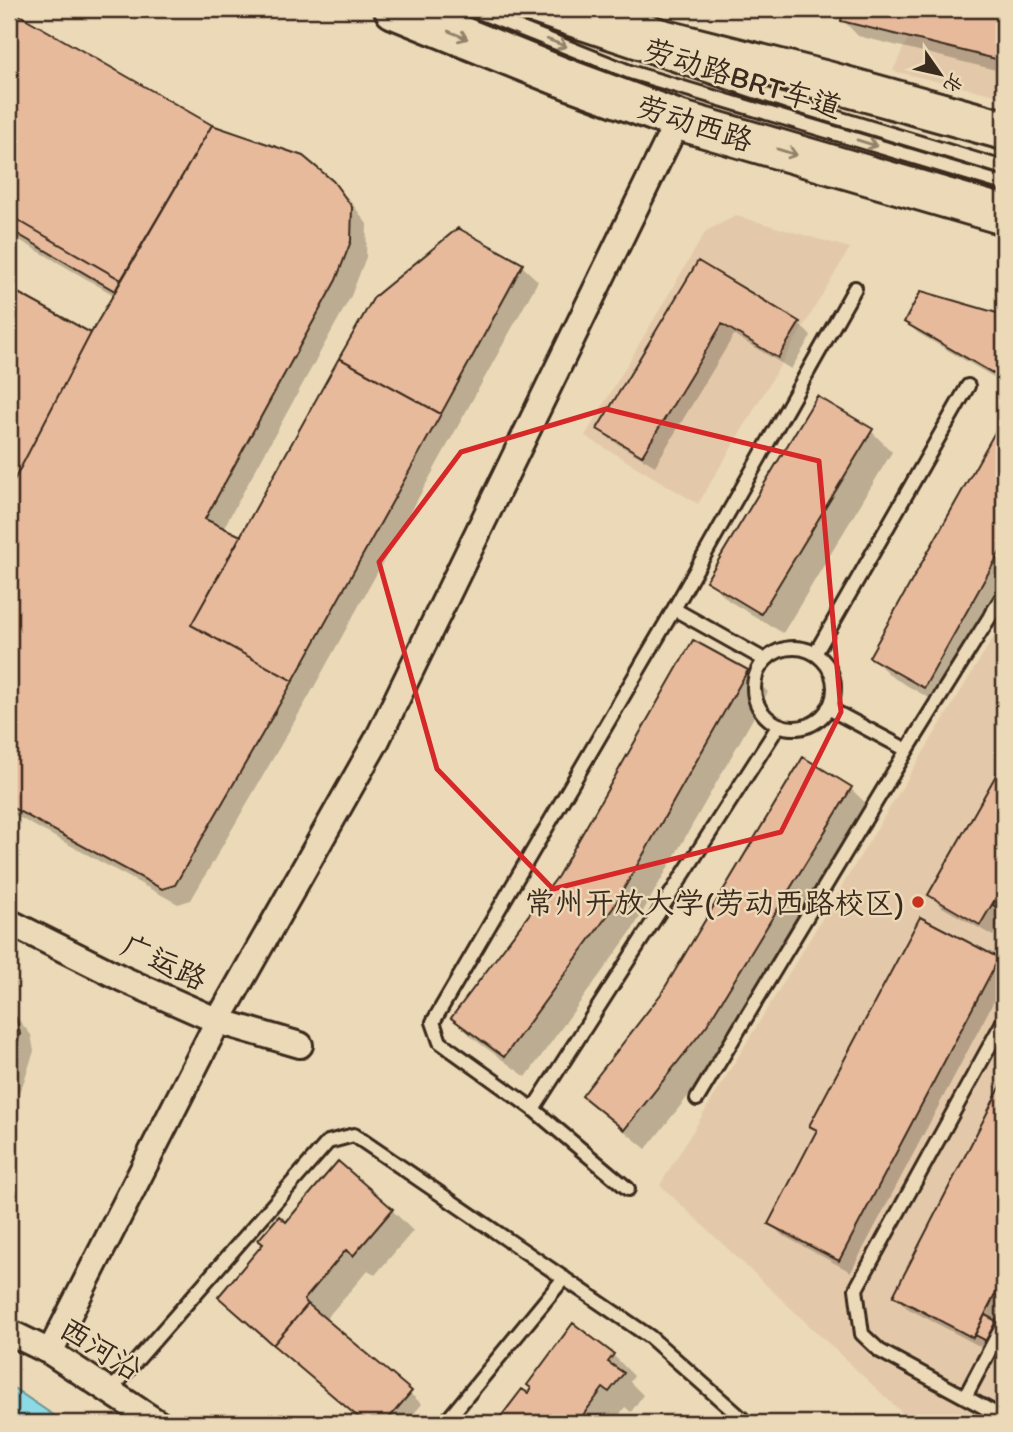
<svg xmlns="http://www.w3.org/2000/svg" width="1013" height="1432" viewBox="0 0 1013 1432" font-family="Itim,'LXGW WenKai TC',sans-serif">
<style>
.built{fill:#e3c9a9}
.water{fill:#8bdbe6;stroke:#6b9496;stroke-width:2}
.shadow{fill:#0003}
.building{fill:#e8ba9c;stroke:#3b2a1e;stroke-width:2}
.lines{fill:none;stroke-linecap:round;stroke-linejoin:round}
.service-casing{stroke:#3b2a1e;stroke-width:18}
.minor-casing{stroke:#3b2a1e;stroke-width:30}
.primary-casing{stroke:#3b2a1e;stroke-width:44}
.service{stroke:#ebd9b7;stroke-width:12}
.minor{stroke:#ebd9b7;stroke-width:24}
.primary{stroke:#ebd9b7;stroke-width:38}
.oneway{stroke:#93826a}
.marked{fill:none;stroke:#d62828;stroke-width:5;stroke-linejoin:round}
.poi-dot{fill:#c8321e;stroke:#ebd9b7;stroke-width:2.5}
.labels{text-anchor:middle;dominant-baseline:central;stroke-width:5;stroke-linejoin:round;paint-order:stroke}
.street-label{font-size:30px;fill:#3b2a1e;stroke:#ebd9b7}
.poi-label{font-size:30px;fill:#3b2a1e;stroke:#ebd9b7;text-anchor:end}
</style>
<rect width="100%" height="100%" fill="#ebd9b7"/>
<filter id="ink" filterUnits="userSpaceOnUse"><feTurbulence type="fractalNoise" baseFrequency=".0143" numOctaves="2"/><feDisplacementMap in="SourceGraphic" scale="14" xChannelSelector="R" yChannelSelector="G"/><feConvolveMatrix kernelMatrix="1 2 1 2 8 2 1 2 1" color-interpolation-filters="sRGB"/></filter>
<g filter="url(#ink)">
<path class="built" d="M921,9H1004V97L893,71Z
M736,216L850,248L698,504L585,436L706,231Z
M1004,620V1423H913L660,1185Z"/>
<path class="water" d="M9,1385L65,1423H9Z"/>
<path class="shadow" d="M9,9L211,126L302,157L349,199L367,224L366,257L351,296L223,529L242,538L458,230L522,266L538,281L308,698L191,900L178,904L9,812V289L92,335L114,295L9,234Z
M844,9H1004V72L858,36L843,20Z
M698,264L799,324L811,336L791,369L734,335L655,466L611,440L599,428Z
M922,293L1004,317V383L918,333L906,322Z
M1004,420V603L945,707L892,677L871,657Z
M871,431L892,452L783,633L729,601L708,580Z
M747,671L768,692L633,929L526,1077L474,1039L453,1018Z
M1004,764V916L993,936L942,907L930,895Z
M851,789L872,809L728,1046L646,1149L606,1116L585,1095L663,995Z
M998,960L1004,966V982L851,1272L782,1235L770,1223L818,1132L811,1126Z
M9,1008L31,1035L34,1051L23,1084L9,1111Z
M1004,1083V1311L998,1324L1004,1327V1354L987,1345L985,1349L907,1308L895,1296Z
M392,1210L413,1231L375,1275L368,1270L325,1320L422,1404L406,1423H366L241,1318L220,1297L286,1224Z
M573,1326L613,1355L634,1376L630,1382L643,1395L631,1412L625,1407L613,1423H498L522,1391L528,1396Z"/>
<path class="building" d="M9,9L212,125L121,280L9,215Z
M843,9H1004V61L841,21Z
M212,125L303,156L333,181L352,207L351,241L336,280L205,519L241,536L191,625L293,681L175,885L162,889L9,806V490L91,333Z
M9,215L121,280L115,291L9,229Z
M458,228L523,264L441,414L339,358L374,297Z
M698,261L800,322L778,358L722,324L642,456L597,429Z
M9,288L91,333L9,490Z
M921,291L1004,315V364L998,376L904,322Z
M339,358L441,414L293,681L191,625Z
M817,396L873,429L761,614L706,581Z
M1004,416V545L924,688L869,657Z
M693,640L748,670L613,908L504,1057L451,1018L558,876Z
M803,757L852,787L707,1025L624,1130L582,1096L661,994Z
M1004,761V884L980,925L928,895Z
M1003,886L1004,887V911L993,905Z
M920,917L999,958L839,1261L768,1224L817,1130L809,1126Z
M9,1007L16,1018L20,1034L9,1067Z
M1004,1080V1277L973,1338L893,1296Z
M338,1161L393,1209L353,1256L346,1250L304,1300L308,1304L273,1345L218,1297L263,1244L258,1240L279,1216L286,1222Z
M308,1304L412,1391L385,1423H365L273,1345Z
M985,1315L1004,1325V1350L975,1335Z
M573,1323L614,1354L608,1362L624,1373L609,1392L603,1388L577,1423H496L522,1389L528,1393L531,1388L527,1385Z"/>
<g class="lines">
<g class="service-casing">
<path id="service" d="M471,9L630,72L1004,184
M509,9L802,107L1004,168
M674,609L765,660
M754 688a40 40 0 1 1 80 0a40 40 0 1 1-80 0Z
M815,654L968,386
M828,708L907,750
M1004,1020L856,1289L862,1334L880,1351L1004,1418
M697,1099L907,750L1004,594
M533,1109L779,725
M628,1189L533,1109L440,1042L433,1022L674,609L855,288
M110,1391L328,1142L354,1135L650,1337L747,1423
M965,1397L1004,1323
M445,1423L564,1278"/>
</g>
<g class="minor-casing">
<path id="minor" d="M9,922L123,979L218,1021L300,1045
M9,1332L50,1352L158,1423
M50,1352L218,1021L377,740L678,120"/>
</g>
<g class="primary-casing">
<path id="primary" d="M394,9L562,77L678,120L1004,215
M576,9L658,38L827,81L1004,130"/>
</g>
<use href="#service" class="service"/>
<use href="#minor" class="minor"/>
<use href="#primary" class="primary"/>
</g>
<defs><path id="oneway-shaft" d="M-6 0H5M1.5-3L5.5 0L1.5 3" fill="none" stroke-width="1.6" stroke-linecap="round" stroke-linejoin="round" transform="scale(1.75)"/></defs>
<g class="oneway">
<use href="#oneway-shaft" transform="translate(458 35) rotate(22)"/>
<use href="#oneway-shaft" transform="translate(557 43) rotate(21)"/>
<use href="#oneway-shaft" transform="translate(867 143) rotate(17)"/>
<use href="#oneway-shaft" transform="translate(787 152) rotate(17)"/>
</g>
</g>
<path class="marked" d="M606,409L819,461L841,712L781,832L553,889L437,769L379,562L461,452Z"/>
<circle class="poi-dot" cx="918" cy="902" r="7"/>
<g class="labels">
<g class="street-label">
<text transform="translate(743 78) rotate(17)">劳动路BRT车道</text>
<text transform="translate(695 123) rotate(18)">劳动西路</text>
<text transform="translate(164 962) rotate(25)">广运路</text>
<text transform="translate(101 1349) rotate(32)">西河沿</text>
</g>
<g class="poi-label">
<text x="904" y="902">常州开放大学(劳动西路校区)</text>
</g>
</g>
<rect width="1013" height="1432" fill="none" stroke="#ebd9b7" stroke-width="35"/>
<rect x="18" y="18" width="978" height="1397" fill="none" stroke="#3b2a1e" stroke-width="2.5" filter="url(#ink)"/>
<g transform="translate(940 74) rotate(124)" stroke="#ebd9b7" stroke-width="5" paint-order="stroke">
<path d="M0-5L12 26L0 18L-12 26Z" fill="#3b2a1e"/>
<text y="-10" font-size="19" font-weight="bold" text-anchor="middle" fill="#3b2a1e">北</text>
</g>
</svg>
